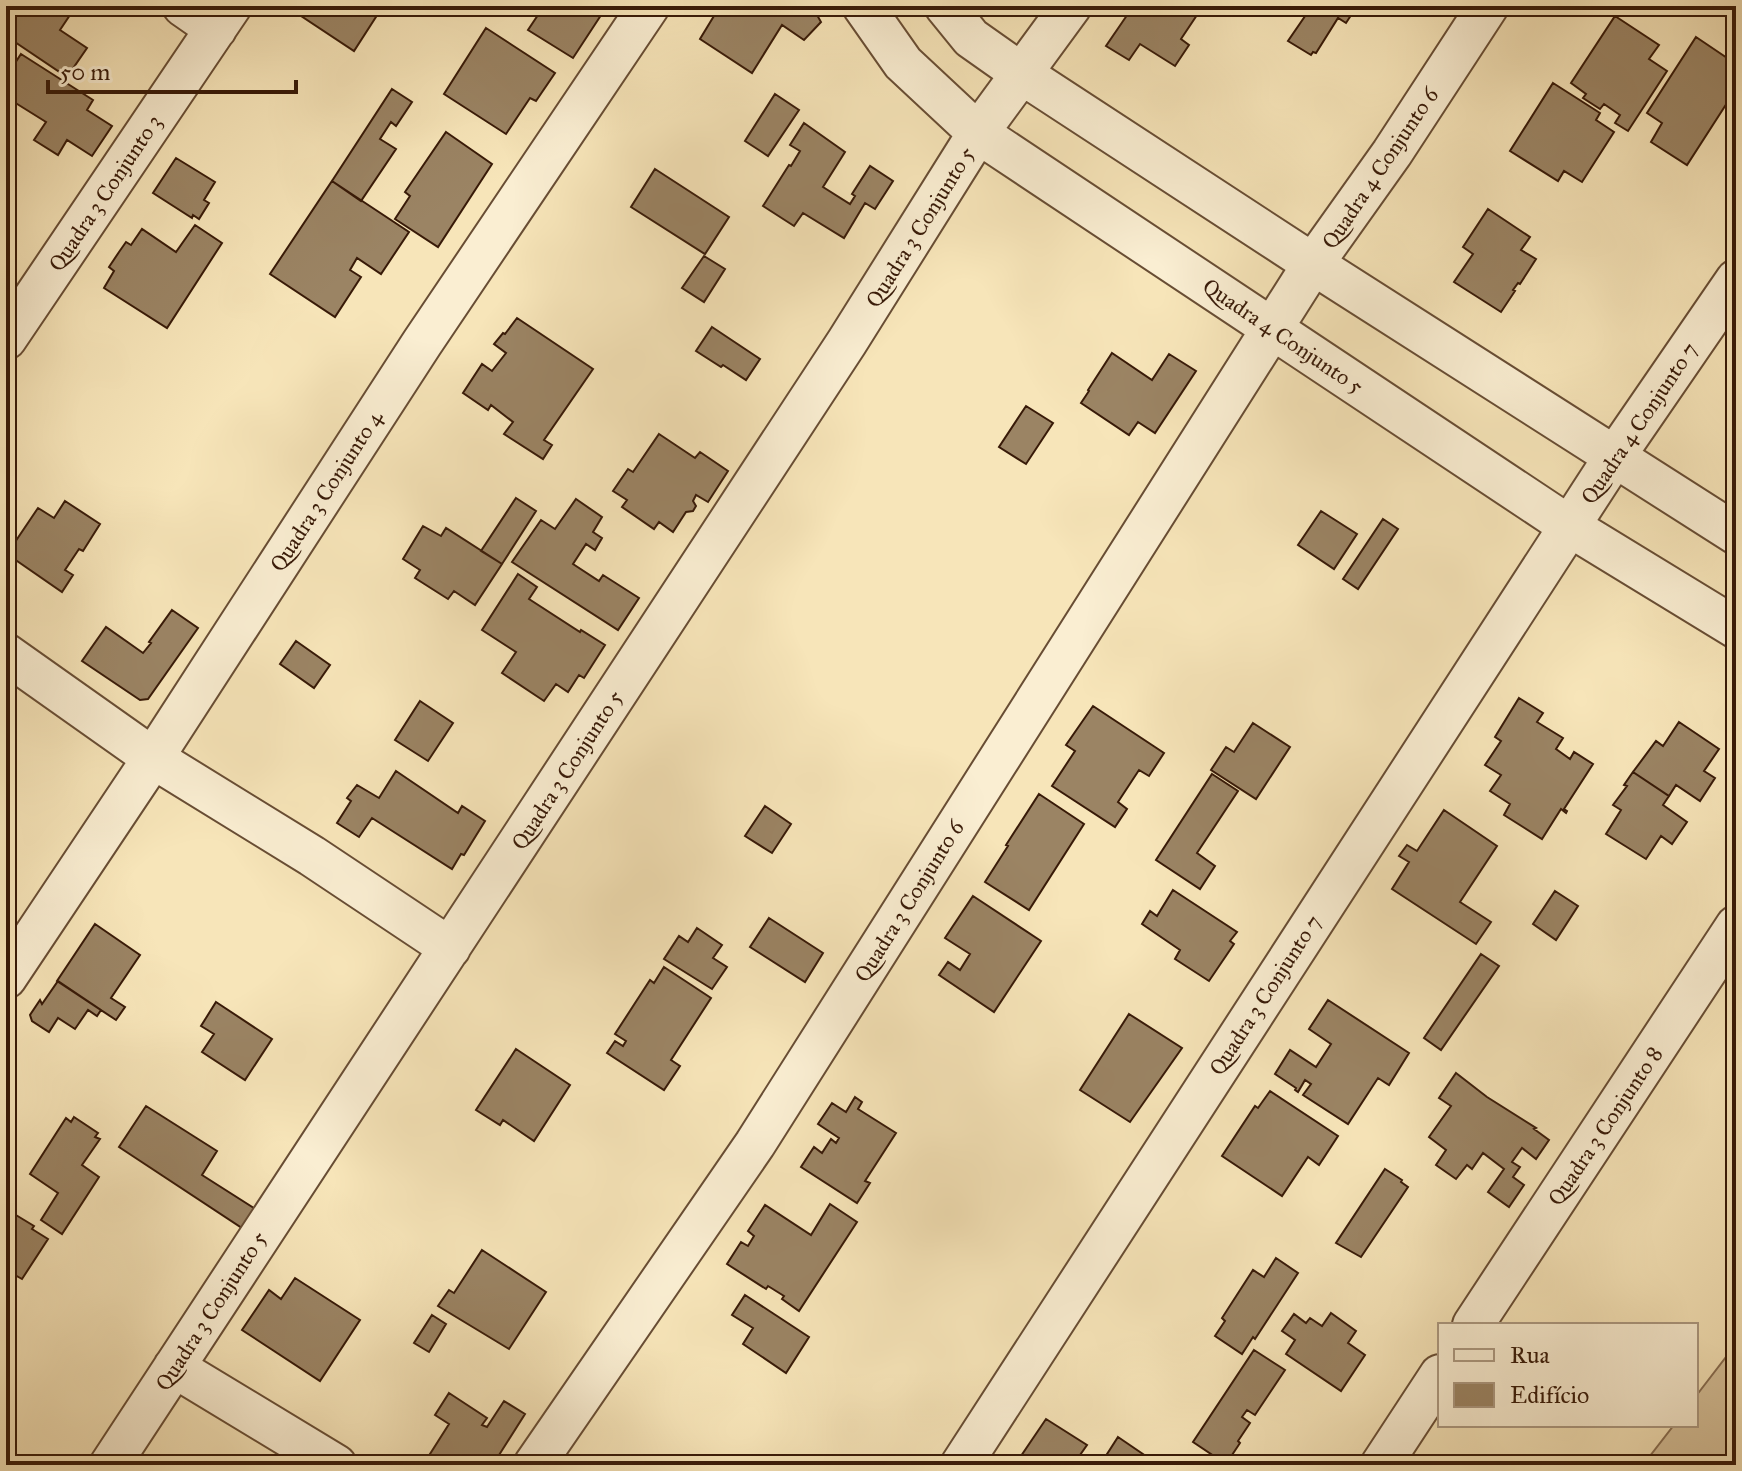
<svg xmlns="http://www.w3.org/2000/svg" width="1742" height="1471" viewBox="0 0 1742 1471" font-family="'IM FELL Great Primer',serif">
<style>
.green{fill:#d7c29b;stroke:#886e52;stroke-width:2}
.building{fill:#9b8464;stroke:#381a08;stroke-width:2}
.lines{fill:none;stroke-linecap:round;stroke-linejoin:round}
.street-casing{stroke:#684d34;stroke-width:44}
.street{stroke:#faeed2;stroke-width:40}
.labels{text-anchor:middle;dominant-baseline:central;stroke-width:6;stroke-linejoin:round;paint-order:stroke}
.street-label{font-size:22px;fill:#381a08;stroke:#faeed2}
</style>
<rect width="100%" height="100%" fill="#f7e5b9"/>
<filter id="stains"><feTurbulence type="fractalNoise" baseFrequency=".0025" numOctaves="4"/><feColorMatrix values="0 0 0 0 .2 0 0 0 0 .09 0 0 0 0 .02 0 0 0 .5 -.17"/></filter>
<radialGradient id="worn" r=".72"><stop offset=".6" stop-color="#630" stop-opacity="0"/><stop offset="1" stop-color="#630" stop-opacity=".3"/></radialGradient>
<path class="green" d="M1736,1344V1465H1643L1674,1425H1696V1396Z"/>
<path class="building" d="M22,6H76L60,30L87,48L67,77L6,36V30Z
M286,6H383L354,51Z
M544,6H607L573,58L528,30Z
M720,6H812L821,22L804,40L782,25L752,73L700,39Z
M1128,6H1203L1181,39L1189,45L1175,66L1140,44L1129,60L1106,46L1132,8Z
M1312,6H1357L1346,23L1338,18L1316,53L1313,52L1311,55L1288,41Z
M1615,16L1659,45L1649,59L1667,71L1628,131L1615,123L1620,115L1604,104L1600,109L1583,98L1586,94L1571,83Z
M486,28L555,73L536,101L530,98L506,134L444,94Z
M1696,37L1736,64V89L1687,165L1651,142L1662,123L1647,113Z
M21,54L93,100L87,110L112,126L92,156L67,140L58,155L34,140L46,122L6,97V77Z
M1553,83L1600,113L1596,120L1614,132L1582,182L1564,171L1558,181L1510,151Z
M392,89L412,102L396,126L391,122L380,139L396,149L361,201L332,181Z
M775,94L799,110L768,156L745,141Z
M804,123L845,152L823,187L850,204L855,196L852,194L870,166L893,181L875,209L865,203L844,238L803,213L794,226L763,206L789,165L791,166L800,151L790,145Z
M446,132L492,164L438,247L395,219L410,196L405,192Z
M176,158L215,182L204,200L209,203L199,219L193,215L192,218L153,193Z
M655,169L729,217L705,254L631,207Z
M332,181L409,232L381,274L357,258L350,270L361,277L335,317L270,274Z
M1488,209L1530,237L1521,250L1536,259L1520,284L1518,283L1513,290L1515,291L1501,312L1454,282L1473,254L1463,247Z
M195,225L222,243L167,328L104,288L114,271L109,267L119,252L126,242L131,245L142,229L176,252Z
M704,256L725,269L704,302L682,288Z
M517,318L593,369L544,440L552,445L543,459L504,434L513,422L491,405L488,410L463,393L482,364L492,371L506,353L494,344L503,333L505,334Z
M712,327L760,359L746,380L723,365L721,367L696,351Z
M1112,353L1152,380L1169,354L1196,371L1155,433L1138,422L1129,435L1081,403L1089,391L1088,390Z
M1026,406L1053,423L1026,464L999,447Z
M659,434L695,458L700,452L728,471L708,502L696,495L693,501L696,506L693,511L686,512L673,532L659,522L654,529L622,507L627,500L613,491L628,469L633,472Z
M516,498L536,511L502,564L481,551Z
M576,499L602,517L593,532L602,538L595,550L586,544L573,564L599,581L603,575L639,598L618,630L512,562L541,520L555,529Z
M65,501L100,524L83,551L79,549L65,570L73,575L62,592L7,554L38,508L54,518Z
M1321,511L1357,534L1334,569L1298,545Z
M1383,519L1398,529L1358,589L1343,579Z
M423,526L441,536L446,528L502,564L475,605L454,591L448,599L415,578L420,570L403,559Z
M518,574L537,587L529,599L580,632L581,630L605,645L584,678L579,675L568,692L556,684L544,701L502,673L516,652L482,630Z
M172,610L198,628L148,699L140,700L82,661L106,627L143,653L151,643L149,642Z
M296,641L330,665L314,688L280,664Z
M1519,698L1543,713L1537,722L1563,738L1556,749L1570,759L1574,752L1593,764L1564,809L1567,811L1566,813L1561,809L1542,839L1504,815L1510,804L1490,791L1501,775L1485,765L1501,741L1495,737Z
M420,701L453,723L428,761L395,740Z
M1093,706L1164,753L1149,776L1139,770L1118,802L1127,809L1115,827L1052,786L1075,751L1066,745Z
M1679,722L1719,749L1704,771L1715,778L1700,801L1676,785L1669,796L1633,772L1656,741L1663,746Z
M1253,723L1290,747L1256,799L1211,770L1226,747L1234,752Z
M396,771L458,813L462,806L485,821L464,855L461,854L452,869L372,818L359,837L337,823L351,801L347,798L357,785L379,798Z
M1633,772L1669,796L1663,805L1687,822L1672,844L1661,836L1646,859L1606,834L1621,810L1613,805L1627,786L1624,785Z
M1212,774L1238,791L1197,853L1215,866L1200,889L1156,860Z
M1039,794L1084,824L1029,910L985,882L1008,846L1006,845Z
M765,806L791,824L772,853L745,836Z
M1444,810L1497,846L1460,902L1491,922L1476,944L1392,889L1409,862L1399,856L1407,845L1417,851Z
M1173,890L1237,932L1230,941L1234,944L1209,981L1175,959L1180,950L1142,924L1150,911L1157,916Z
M1555,891L1578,906L1556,940L1533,924Z
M973,896L1041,941L994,1012L939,975L948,962L960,970L970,954L945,938Z
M769,918L823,953L805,982L750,947Z
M95,924L140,955L111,998L125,1007L116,1020L57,981Z
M697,928L722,945L713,958L727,967L712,989L664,959L679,936L688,942Z
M1481,954L1499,966L1441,1050L1424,1038Z
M664,967L711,998L671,1060L680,1066L664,1090L607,1053L615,1041L623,1046L626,1041L615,1034L650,980L654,983Z
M58,981L101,1010L97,1016L88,1010L75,1029L58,1018L49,1032L32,1021L30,1015L40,1000L42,1004Z
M1328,1000L1409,1053L1389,1085L1378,1078L1348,1124L1303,1095L1311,1084L1305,1080L1298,1092L1295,1090L1296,1088L1275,1074L1290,1050L1316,1067L1331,1044L1309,1029Z
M216,1002L272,1039L245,1080L202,1052L214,1034L201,1026Z
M1129,1014L1182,1048L1130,1122L1080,1090Z
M516,1049L570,1085L534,1141L503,1120L500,1125L476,1110Z
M1456,1073L1487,1097L1536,1128L1534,1129L1549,1140L1536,1159L1522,1148L1512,1162L1520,1167L1513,1177L1524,1185L1509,1207L1488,1192L1504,1169L1483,1153L1472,1169L1467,1165L1456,1179L1436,1165L1446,1150L1429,1137L1451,1106L1439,1098Z
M1270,1091L1338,1136L1319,1165L1308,1157L1282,1196L1222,1156L1255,1106L1258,1108Z
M855,1097L862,1102L858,1109L896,1133L865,1181L870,1183L857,1203L801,1167L814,1147L822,1153L831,1139L836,1143L839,1138L818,1124L832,1103L846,1112Z
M146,1106L217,1151L202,1175L257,1210L245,1230L119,1147Z
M74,1117L98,1133L95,1137L100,1139L82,1165L99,1177L62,1234L41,1220L58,1193L30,1174L66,1118L71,1122Z
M1385,1169L1402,1180L1401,1182L1408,1187L1361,1257L1336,1243Z
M830,1204L857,1222L799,1311L782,1299L784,1296L768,1286L766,1289L727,1264L741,1242L748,1246L754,1236L748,1231L765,1205L811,1235Z
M6,1209L34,1226L32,1229L48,1239L22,1279L6,1270Z
M482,1250L546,1292L509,1349L438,1306L449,1290L454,1293Z
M1276,1258L1298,1273L1255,1339L1253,1337L1242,1354L1215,1336L1225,1321L1222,1318L1253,1270L1264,1277Z
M295,1278L360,1320L320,1381L242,1330L269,1290L281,1299Z
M745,1295L809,1337L786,1373L743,1344L753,1328L732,1315Z
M1331,1313L1356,1331L1348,1343L1365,1355L1341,1391L1286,1354L1295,1340L1282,1331L1294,1314L1306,1323L1310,1318L1322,1326Z
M432,1315L446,1324L429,1352L414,1343Z
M1254,1350L1285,1370L1255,1415L1247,1410L1242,1417L1250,1423L1238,1441L1240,1443L1226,1464L1193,1442Z
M449,1393L487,1418L482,1425L487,1427L504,1401L525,1414L494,1463L484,1457L479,1465H470L466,1463L465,1465H423L449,1424L435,1415Z
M1046,1419L1087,1445L1073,1465H1035L1021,1456Z
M1118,1437L1159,1465H1100Z"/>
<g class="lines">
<g class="street-casing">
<path id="street" d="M183,6L216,29
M863,6L903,63L978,133L1569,526L1736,628
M945,6L971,38L1022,74L1313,264L1736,534
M6,339L231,6
M6,654L153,758L312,856L450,948
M6,978L153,758L422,343L649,6
M1473,1325L1736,926
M174,1367L336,1465
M110,1465L847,342L978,133L1071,6
M534,1465L755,1144L1313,264L1392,153L1488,6
M961,1465L1615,456L1736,280
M1381,1465L1440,1375"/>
</g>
<use href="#street" class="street"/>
</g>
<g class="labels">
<g class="street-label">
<text transform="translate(1380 168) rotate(-56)">Quadra 4 Conjunto 6</text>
<text transform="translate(105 193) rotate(-56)">Quadra 3 Conjunto 3</text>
<text transform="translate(920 227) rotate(-58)">Quadra 3 Conjunto 5</text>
<text transform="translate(1283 336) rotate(34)">Quadra 4 Conjunto 5</text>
<text transform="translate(1639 423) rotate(-56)">Quadra 4 Conjunto 7</text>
<text transform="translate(326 491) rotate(-57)">Quadra 3 Conjunto 4</text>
<text transform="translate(567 770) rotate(-57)">Quadra 3 Conjunto 5</text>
<text transform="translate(909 901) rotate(-58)">Quadra 3 Conjunto 6</text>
<text transform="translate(1265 995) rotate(-57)">Quadra 3 Conjunto 7</text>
<text transform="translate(1605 1126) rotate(-56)">Quadra 3 Conjunto 8</text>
<text transform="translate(211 1311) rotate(-57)">Quadra 3 Conjunto 5</text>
</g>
</g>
<rect width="1742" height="1471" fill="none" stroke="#f7e5b9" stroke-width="32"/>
<rect x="8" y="8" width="1726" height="1455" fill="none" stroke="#381a08" stroke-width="4"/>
<rect x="16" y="16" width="1710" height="1439" fill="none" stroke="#381a08" stroke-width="2"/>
<rect x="1438" y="1323" width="260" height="104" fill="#faeed2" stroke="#ac9981" stroke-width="2"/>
<rect x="1454" y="1349" width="40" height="12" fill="#faeed2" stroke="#ac9981" stroke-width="2"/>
<text x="1510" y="1363" font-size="24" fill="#381a08">Rua</text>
<rect x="1454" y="1383" width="40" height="24" fill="#9b8464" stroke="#ac9981" stroke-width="2"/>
<text x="1510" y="1403" font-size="24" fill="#381a08">Edifício</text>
<path d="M48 80v12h248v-12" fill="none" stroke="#381a08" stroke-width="4"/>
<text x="60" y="80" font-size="24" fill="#381a08" stroke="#faeed2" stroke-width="6" paint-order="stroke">50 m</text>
<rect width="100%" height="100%" filter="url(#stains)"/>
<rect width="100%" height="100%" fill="url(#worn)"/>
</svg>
